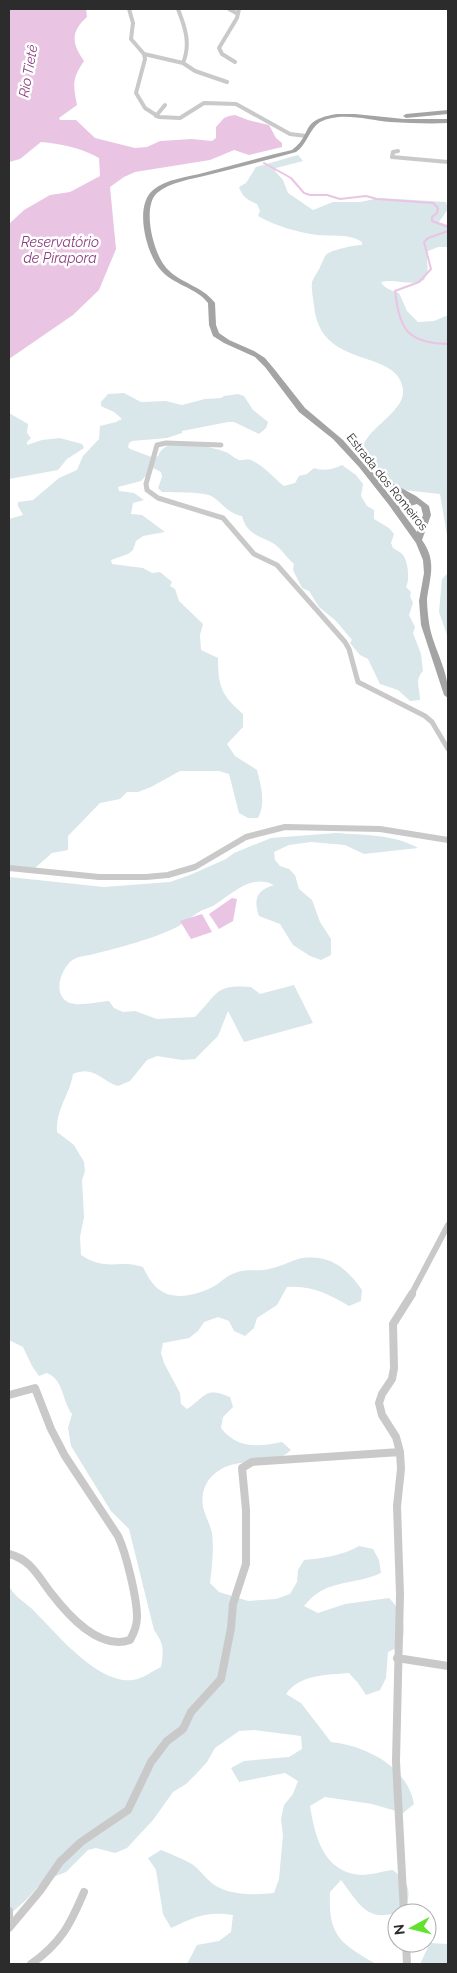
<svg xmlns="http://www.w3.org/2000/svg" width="457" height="1973" viewBox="0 0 457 1973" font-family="Raleway,sans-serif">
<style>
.green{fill:#d9e6ea}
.water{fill:#eac5e3}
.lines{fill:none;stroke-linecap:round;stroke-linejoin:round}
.stream{stroke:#eac5e3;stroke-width:2}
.street-far3{stroke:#c9c9c9;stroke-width:4}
.street-far2{stroke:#c9c9c9;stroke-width:5}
.street-far1{stroke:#c9c9c9;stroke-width:6}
.street{stroke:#c9c9c9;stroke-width:8}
.primary{fill:#a4a4a4;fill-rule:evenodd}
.labels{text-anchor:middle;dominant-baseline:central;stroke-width:5;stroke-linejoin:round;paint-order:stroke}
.far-street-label{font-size:12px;fill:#2c2c2c;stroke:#fff}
.far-water-label{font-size:14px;font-style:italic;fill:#8c3c7e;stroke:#fff}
</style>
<rect width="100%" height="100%" fill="#fff"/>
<path class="green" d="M298,155L303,161L276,168L275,171L283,180L288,193L313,210L333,202H360L380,198L446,202L448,209L439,222L448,225V247H438L428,251C425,261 431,268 424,280C411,287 396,278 381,282C383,288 393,291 399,293L407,311L418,322L434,321L448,315V541L440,494L404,490L385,483C379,470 369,462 362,450C365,428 406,412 403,389C397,347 319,371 314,305C313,298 311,288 312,282C314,276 319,271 321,265C323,262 323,258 326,255C330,250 355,245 362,245V242C349,233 332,237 317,235C297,232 275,226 258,216L260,211L257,204C248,200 242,197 239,187L246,183L256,167Z
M124,393L141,402L166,401L182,405L205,399L221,398L224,396L238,394L244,396L253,410L268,422L266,428L259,434L234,422H228L182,431V433L167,438L132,441L129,443L128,447L130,449L154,458L158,456C166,434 209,447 226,452C230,454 234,458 239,460C243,461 247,458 251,460C263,465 274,478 284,486L295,483L299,476L307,474L314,468C321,471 333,470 342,465L356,475L363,484L361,496L367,506L374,510V519L389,528L394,534L391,543L393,548C396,550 401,552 403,555C408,561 410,580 406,587L411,592L410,596L413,603L409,615L415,627L413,633L421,654L423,671C414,681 420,688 420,700L410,701L398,690L380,684L368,659L360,655L350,643L352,640L336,621L319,607L309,591L302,588L293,570L294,564C288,559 285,554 280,549C268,535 248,540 242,516C229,514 223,504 213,497C204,491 173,493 162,492L158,488L162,477L161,472L153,468L141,481L118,487L119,491L134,493L144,500L133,503L131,514L142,515L165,532L143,536L136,541L133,550L128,554L111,560L112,564L143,568L152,573L160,572L172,582L170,586L175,589L179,601L203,624L200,635L201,650L218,658C218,686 221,695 243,714V727L227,744L235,756L257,770C261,786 266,803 258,818H248L239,813L229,774L219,771H180L151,787L138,792H127L120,799L100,803L68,836V850L52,853L35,868L9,866V519L23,515L18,506V502L33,500L59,478L77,470L83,456L99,439L100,426L116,422L122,419L114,412L101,406V402L108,394Z
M9,413L28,424L27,433L31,438L27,442V445L42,440L60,438L82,444L84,448L67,459L58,470L9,479Z
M448,565V638L439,612L442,579L447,574Z
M336,833C362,835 394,834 418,848L364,854L345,845L311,842L289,845L274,852L275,860L280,866L289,869L295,875L299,889L312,900L320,922L331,939V955L321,960L310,956L293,945L280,924L259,916C253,899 257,890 274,885C251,873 231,895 213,906C209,908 204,909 199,912C192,916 185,923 177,927C156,938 118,948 94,954C86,956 76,956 70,962C58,974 52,1001 75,1004C85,1005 98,1002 109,1001L114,1008L123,1012L135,1011L157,1019L195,1017C218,994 214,984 251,987L260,994L294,985L313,1023L244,1042L228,1011L218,1036L195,1059L182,1060L157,1056L147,1060L130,1081L118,1086C101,1081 94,1065 73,1074C69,1097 56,1108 57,1132L74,1145L84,1162L85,1171L82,1180L84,1217L80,1237L81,1255C107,1272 117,1259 143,1267C146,1273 150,1281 155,1286C171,1303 199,1295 216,1285C222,1281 228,1275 235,1273C246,1268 258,1272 269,1269C279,1267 289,1262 298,1259C328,1253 346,1267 362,1290L361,1301L349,1306C329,1294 311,1285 287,1287L277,1305L257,1318L254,1328L245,1336L234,1331L229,1321L218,1317L204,1322L198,1331L189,1338L163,1343L161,1353L164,1363L180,1393L181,1404L187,1409C206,1397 204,1386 230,1397L233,1407L223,1417L221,1428C237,1449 259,1447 282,1442L291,1450C275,1465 261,1460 240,1463C217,1466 199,1482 203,1507C205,1516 210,1524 212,1533C214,1550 212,1566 210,1583L219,1592L248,1601L276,1599L290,1594L297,1582L298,1570L304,1560C324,1558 341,1556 359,1546L373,1549L379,1560L381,1573C353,1586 326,1578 304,1606L318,1613L345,1604L389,1598C403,1612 407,1628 401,1646L388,1652L386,1678L380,1690L366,1695L358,1683L349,1673C327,1675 300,1674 286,1694L301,1703L331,1742C366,1746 407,1766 414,1804L403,1813L372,1804L325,1797L310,1806C315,1836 323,1873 362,1875C371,1875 383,1871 393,1870C409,1884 412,1889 405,1910C368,1924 362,1908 341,1880L330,1892C328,1936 340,1943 376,1964H187L197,1945L219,1941L231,1932L233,1915C206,1911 195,1917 171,1928L163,1914L156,1870L148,1858L161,1850C171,1854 181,1858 190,1863C199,1868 205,1878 213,1884C230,1896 254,1895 274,1893L279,1879L283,1835L281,1819L284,1805L293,1794L298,1781L285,1773L239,1782L231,1768L244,1761L289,1757L302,1749L301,1736L254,1730L239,1731L215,1748L207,1762L197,1773L186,1784L173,1792L153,1820L127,1848L115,1853L96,1848L88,1850L66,1872L43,1881L26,1900L9,1915V1586C14,1596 23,1601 31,1608C54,1630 97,1685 133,1680C142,1679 153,1671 161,1667C164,1650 164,1644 154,1630L129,1529L111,1511L71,1446L68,1428L72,1414C62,1401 64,1380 47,1373L39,1376L32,1366L23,1347L9,1340V877L104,887L170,882L190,875L226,859L234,853L271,838Z
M430,1943L448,1944V1964H420Z"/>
<path class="water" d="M9,9H86L87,17C70,32 72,44 84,61C72,79 73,83 77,105L59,118L60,120H76L95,138L135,148L147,147L160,141L192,139L212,141L216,138V127L224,118L229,116L235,115L248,120L269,125L276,138L282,143V147L249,155L234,150L210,160L135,172L124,177L110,187L116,249L99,290L73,315L9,359V224L24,210L50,195L70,192L100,176L99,158C81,148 62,144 41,142L20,159L9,162Z
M232,898L237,899L233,921L219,929L209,914Z
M202,914L212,932L191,939L180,921Z"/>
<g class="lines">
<path class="stream" d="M264,163L291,178L304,193L310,195H327L340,199L366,196L377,199L433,203L438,208L437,213L432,217V221L448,227
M448,231L428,238L424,242L431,269L419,282L395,291C400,330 407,343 448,344"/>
<path class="street-far3" d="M129,9L133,23L131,39L144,54
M178,9C185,27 191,44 183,63L195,71L227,82
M229,9L238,14
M235,62L222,54L219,48L237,18L239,9
M183,63L144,54L145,59L136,93L145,108L159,117L180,118L204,103L236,104L290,134L306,136
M156,116L165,105
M398,151L393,152L392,157L448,162"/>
<path class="street-far2" d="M221,445L166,443L157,445L146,484L147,490L158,498L223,518L254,554L277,565L345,642L349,649L358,682L425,716L432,722L448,749"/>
<path class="street-far1" d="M9,868L99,877H146L168,875L195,867L246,837L285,827L380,829L448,840
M411,1295L448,1225"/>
<path class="street" d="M9,1395L35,1388L51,1429L65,1456L118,1536C126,1553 137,1598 137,1617C137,1626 134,1633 130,1640C99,1651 68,1615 51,1593C38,1576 30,1559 9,1554
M397,1658L448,1666
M9,1911V1916
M404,1913L396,1761L400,1594L397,1506L401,1469L400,1452L396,1437L382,1415L379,1403L382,1394L392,1379L394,1368L393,1324L412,1294
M9,1928L40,1891L60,1862L81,1842L128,1810L151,1762L167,1741L183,1729L191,1712L221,1679L231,1628L233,1604L246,1564V1510L242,1468L252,1462L400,1452
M406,1943L407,1964
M31,1964C61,1943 70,1925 84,1892"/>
<path class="primary" d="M448,110V114L406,118L403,116L406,114Z
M337,114H355L404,119H448V123C429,124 409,123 390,122C368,120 341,111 320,122C309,129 307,145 296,152C267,160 237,168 208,175C192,179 170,182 157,193C142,207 153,250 164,265C177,283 202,285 215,303L216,325L219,333L229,340L254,351L265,358L275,370L305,408L343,440L370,471L416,496L429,506L431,515L422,540C437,561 430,576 427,599C427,607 428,615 429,623C433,649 450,671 448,698L444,695L421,625L419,601L424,573L423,560L416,543L389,505L359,467L333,439L299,412L265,367L255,357L224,343L213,336L209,325L208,303C196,287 172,285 159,268C146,251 134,206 153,190C166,179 188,177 203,173C233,165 262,157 292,150C314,134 298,120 337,114ZM379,482L409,500V503L397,505ZM417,504L421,507L423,515L417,532L400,509Z"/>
</g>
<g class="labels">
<g class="far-street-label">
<text transform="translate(387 482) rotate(51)">Estrada dos Romeiros</text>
</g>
<g class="far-water-label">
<text transform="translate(28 71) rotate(-80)">Rio Tietê</text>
<text x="60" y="242">Reservatório<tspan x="60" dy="16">de Pirapora</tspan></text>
</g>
</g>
<rect width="457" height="1973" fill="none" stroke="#2c2c2c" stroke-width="20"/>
<g transform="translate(412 1928) rotate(263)"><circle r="24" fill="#ffffff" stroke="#ababab"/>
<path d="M0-4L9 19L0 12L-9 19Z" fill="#62e22f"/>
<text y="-8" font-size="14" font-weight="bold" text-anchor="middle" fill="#2c2c2c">N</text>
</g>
</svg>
